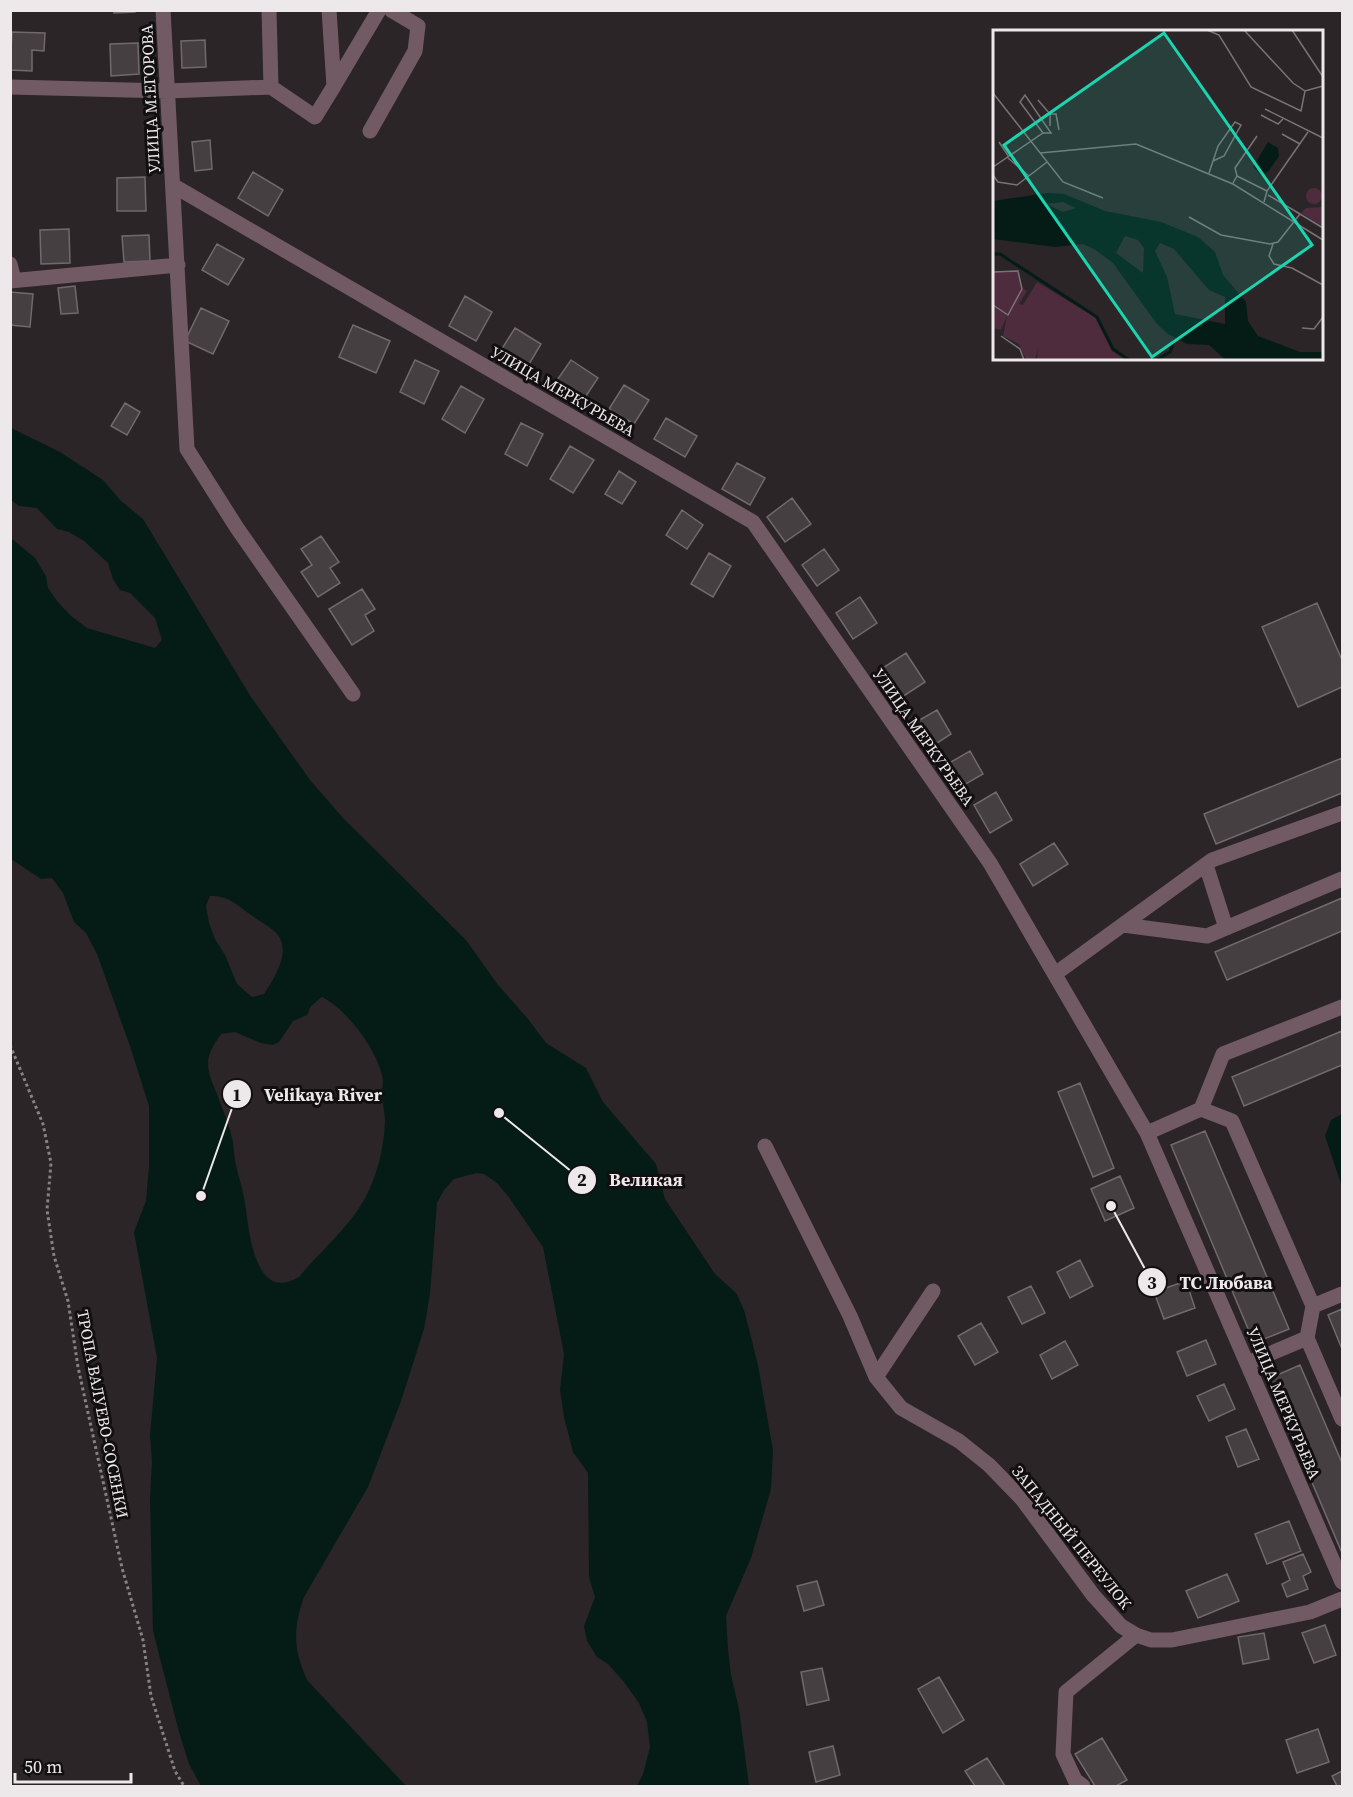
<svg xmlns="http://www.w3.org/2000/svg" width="1353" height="1797" viewBox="0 0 1353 1797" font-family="'Source Serif 4',serif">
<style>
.water{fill:#051b16;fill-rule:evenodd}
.building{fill:#463f42;stroke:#71696c;stroke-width:1.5}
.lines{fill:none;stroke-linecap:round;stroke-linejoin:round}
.path{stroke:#868183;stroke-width:3;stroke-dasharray:3 3;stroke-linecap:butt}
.minor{stroke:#725a65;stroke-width:15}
.labels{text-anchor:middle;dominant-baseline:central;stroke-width:6;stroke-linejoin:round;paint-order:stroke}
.street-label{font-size:16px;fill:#ede8ea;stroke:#120f10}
.inset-river{fill:none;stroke:#051b16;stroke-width:3}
.inset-road{fill:none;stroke:#797376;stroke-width:1.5}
.view{fill:#1bd5b1;fill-opacity:0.15;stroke:#1bd5b1;stroke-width:3}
.inset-edge{fill:none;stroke:#ede8ea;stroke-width:3}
.leader{fill:none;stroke:#ede8ea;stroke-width:2}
.callout-dot{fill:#ede8ea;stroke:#120f10;stroke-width:2}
.mark-label{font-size:18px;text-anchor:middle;font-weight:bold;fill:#111}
.callout-label{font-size:18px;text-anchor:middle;font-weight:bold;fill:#ede8ea;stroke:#120f10;stroke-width:6;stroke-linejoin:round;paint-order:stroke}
</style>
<rect width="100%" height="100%" fill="#2b2528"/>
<path class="water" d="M11,428L60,452L103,480L121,501L143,519L251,697L310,780L343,818L466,940L498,985L528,1019L546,1043L586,1068L603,1102L656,1164L665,1199L715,1274L737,1294L745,1313L758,1365L773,1450L771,1489L751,1558L726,1616L728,1649L731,1675L739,1709L749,1786H637L643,1774L650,1747L647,1722L639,1703L624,1682L608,1664L597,1657L587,1641L584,1626L595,1597L589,1577L588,1473L573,1452L564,1417L560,1390L564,1354L543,1247L508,1196L497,1183L484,1174L476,1173L454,1179L444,1190L437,1203L430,1294L424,1329L401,1401L368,1487L304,1597C293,1629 293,1648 307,1680L406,1786H201L189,1764L179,1732L153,1631L150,1498L152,1461L150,1435L157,1358L134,1232L146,1201L149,1166V1106L130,1046L97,954L86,933L74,922L63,893L52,878L41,879L11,859V538L35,558L46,576L48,588L57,601L71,616L87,628L155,648L162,640L155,618L130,593L120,590L113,579L108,563L84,541L69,532L57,529L37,508L19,506L11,500ZM210,896C228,895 237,905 251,915C259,921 270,926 277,934C292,951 274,979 264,994L252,997L237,984L225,955L215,939L209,923L206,906ZM322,997C347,1010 375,1047 382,1075C384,1081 382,1088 382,1094C382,1103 385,1112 385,1121C384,1148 377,1177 364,1200C347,1230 320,1251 299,1277C252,1305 249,1224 244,1197C242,1186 238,1176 236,1165C234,1158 234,1150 233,1142C230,1129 225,1115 220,1102C216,1090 208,1077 208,1063C208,1052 216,1042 221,1034L235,1032L261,1043L273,1045L279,1042L293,1021L307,1015L311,1006Z
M1342,1114V1187L1325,1136L1331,1120Z"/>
<path class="building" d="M114,10H135V12L114,13Z
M12,32L45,33L44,51L32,50V71L10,70Z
M205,40L206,67L182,68L181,41Z
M138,43L139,74L111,76L110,44Z
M210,140L212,169L195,171L192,142Z
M253,172L283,190L268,216L238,198Z
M145,177L146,211H117V178Z
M69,229L70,263L41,264L40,230Z
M149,235L150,261L124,262L122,236Z
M217,244L244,259L228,285L202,270Z
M75,286L78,313L61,314L58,288Z
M10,292L33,294L30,327L10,325Z
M465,296L492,312L476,341L449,326Z
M201,308L229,321L213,354L185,341Z
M353,325L390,341L376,373L339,357Z
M515,328L541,344L525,371L498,355Z
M415,360L439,371L424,404L400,392Z
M571,360L598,378L582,402L555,383Z
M624,385L649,400L634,424L609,409Z
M461,386L484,399L465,433L442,419Z
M125,403L140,412L127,435L111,426Z
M666,418L697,436L685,457L654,439Z
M521,423L543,434L527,466L505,454Z
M570,446L594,460L573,493L550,479Z
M737,463L765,478L750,505L722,489Z
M619,471L636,482L622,504L605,494Z
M792,498L811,524L785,542L767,517Z
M682,510L703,525L687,549L666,535Z
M321,536L339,562L330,568L340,583L318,597L301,572L312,565L301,549Z
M824,549L839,570L817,586L802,565Z
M709,553L731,566L713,597L691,584Z
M362,589L375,609L365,615L374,631L352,645L329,609Z
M860,597L877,623L853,639L836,613Z
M1317,603L1342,660V687L1298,707L1262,627Z
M906,653L925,682L896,701L878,671Z
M937,710L951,734L931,747L916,722Z
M970,751L983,774L957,789L944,766Z
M1342,758V793L1216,844L1204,814Z
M996,792L1012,820L990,833L974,805Z
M1054,843L1068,864L1033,886L1020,864Z
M1342,898V931L1227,980L1215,952Z
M1342,1031V1065L1244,1106L1232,1077Z
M1080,1083L1114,1168L1093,1177L1058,1092Z
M1205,1131L1289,1329L1254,1343L1171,1145Z
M1120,1176L1134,1208L1105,1221L1091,1189Z
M1080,1260L1093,1286L1070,1298L1057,1272Z
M1186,1281L1195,1308L1164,1319L1154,1292Z
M1031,1286L1045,1313L1022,1324L1008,1297Z
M1342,1309V1349L1328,1315Z
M981,1323L998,1352L975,1365L958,1336Z
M1206,1340L1216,1364L1187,1376L1177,1352Z
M1065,1341L1078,1365L1052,1379L1040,1355Z
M1300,1365L1342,1463V1553L1268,1379Z
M1224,1384L1235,1409L1209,1421L1197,1396Z
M1246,1429L1259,1459L1238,1467L1226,1437Z
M1289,1521L1301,1551L1267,1564L1255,1534Z
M1303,1554L1311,1572L1303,1576L1308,1589L1287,1597L1282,1584L1290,1580L1283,1562Z
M1227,1574L1239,1601L1198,1618L1186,1591Z
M817,1581L824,1605L804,1611L797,1586Z
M1325,1625L1336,1655L1314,1663L1302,1633Z
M1264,1633L1269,1659L1243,1664L1238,1637Z
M822,1668L829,1700L807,1705L801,1672Z
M939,1677L964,1720L943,1733L918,1689Z
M1318,1729L1329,1762L1297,1773L1286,1740Z
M1102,1738L1127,1780L1116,1786H1095L1075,1754Z
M833,1746L840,1775L816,1782L809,1752Z
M987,1758L1005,1786H975L965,1771Z
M1342,1771V1786H1337L1332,1776Z"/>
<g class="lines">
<path class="path" d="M10,1045L43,1124L51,1163L47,1210L54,1256L68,1301L78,1367L122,1568L143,1640L151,1696L175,1771L184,1786"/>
<path class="minor" d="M163,10L187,449L237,528L353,694
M269,10L271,87
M334,86L379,10
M10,87L168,91L271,87
M271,87L315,117L334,86L329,10
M370,131L415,51L418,26L391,10
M174,186L753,522L990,863L1147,1133L1342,1582
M10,264L14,280
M10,281L178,265
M1206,865L1226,928
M1123,925L1207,936L1342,879
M1055,974L1212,860L1342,813
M1201,1109L1232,1121L1313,1306
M1147,1133L1201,1109L1223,1054L1342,1007
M765,1146L850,1316L876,1377L901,1408L959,1441L989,1465L1022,1499L1093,1595L1121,1626L1136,1635L1151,1640H1172L1310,1612L1342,1599
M1307,1338L1342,1419
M1248,1363L1307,1338L1313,1306L1342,1294
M876,1377L933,1291
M1083,1786L1075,1780L1063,1754L1066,1692L1136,1635"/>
</g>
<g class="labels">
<g class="street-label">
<text transform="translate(150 99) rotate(-93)">УЛИЦА М.ЕГОРОВА</text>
<text transform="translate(563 391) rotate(30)">УЛИЦА МЕРКУРЬЕВА</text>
<text transform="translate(924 737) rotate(55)">УЛИЦА МЕРКУРЬЕВА</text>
<text transform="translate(1284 1403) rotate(67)">УЛИЦА МЕРКУРЬЕВА</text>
<text transform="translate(103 1414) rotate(79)">ТРОПА ВАЛУЕВО-СОСЕНКИ</text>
<text transform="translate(1072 1537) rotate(51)">ЗАПАДНЫЙ ПЕРЕУЛОК</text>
</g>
</g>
<g transform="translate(993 30)">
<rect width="330" height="330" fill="#2b2528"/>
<path d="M313 166a8 8 0 1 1 16 0a8 8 0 1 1-16 0ZM330,177V197L308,183L313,178ZM0,242H25L28,257L34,261L26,274L30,275L44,252L102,287L119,321L133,330H44L45,319L42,330H33L26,314L10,306L14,286L8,300L0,298Z" fill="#4e2b3d"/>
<path d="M275,112L285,118L286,126L275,142L268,145L260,137ZM55,163L71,164L112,181L168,192L205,207L222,222L230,245L253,272L255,291L265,306L307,322H330V330H233L216,315L194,314L175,304L164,294L120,233L101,219L90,214L62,217L0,209V171ZM70,172L83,178L70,182L53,174ZM132,206L145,210L151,218L150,243L123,223ZM167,213L181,219L216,260L232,267V294L182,284L174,247L162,221Z" fill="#051b16" fill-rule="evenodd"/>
<path class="inset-river" d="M0,224H7L104,287L120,319L136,330M164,330L177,322L182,309"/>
<path class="inset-road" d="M214,0L226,5L258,57L308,81L312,61M251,0L300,53L312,61L330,56M299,0L330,47M0,63L70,152L110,168M45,70L57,84V96M272,79L330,108M57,84H63L66,100M268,85L285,94L290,89M289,104L307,114M6,112L16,127M47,123L143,114L240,154L330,210M15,128L36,146M0,137L50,103H58L32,65L27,72L50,103M216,143L225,116L242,92L248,95L231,126L220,131M0,145L5,152L24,155L54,132M244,146L274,161M240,153L244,146L242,138L264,106M275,165L307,184M271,172L274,161L315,102M196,187L228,205L277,214L285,212L307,184L330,198M280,214L276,226L281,234L299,238L330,255M0,242L25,241L29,259L15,285L0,275M309,298L321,299L330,287M8,306L27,319L31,330"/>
<path class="view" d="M171,3L319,215L159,327L11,115Z"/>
<rect width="330" height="330" class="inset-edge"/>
</g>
<path class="leader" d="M201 1196L237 1094M499 1113L582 1180M1111 1206L1152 1282"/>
<g class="callout-dot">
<circle cx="201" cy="1196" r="6"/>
<circle cx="499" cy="1113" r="6"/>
<circle cx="1111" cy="1206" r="6"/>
<circle cx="237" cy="1094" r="15"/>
<circle cx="582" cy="1180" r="15"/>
<circle cx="1152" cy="1282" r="15"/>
</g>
<g class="mark-label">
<text x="237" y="1101">1</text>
<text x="582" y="1186">2</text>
<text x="1152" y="1289">3</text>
</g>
<g class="callout-label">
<text x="323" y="1101">Velikaya River</text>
<text x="646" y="1186">Великая</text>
<text x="1226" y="1289">ТС Любава</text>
</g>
<rect width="1353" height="1797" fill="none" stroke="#ede8ea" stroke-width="24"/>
<path d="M15 1773v9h116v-9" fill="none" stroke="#ede8ea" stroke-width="3"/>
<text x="24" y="1773" font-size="18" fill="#ede8ea" stroke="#120f10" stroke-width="4.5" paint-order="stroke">50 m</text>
</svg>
